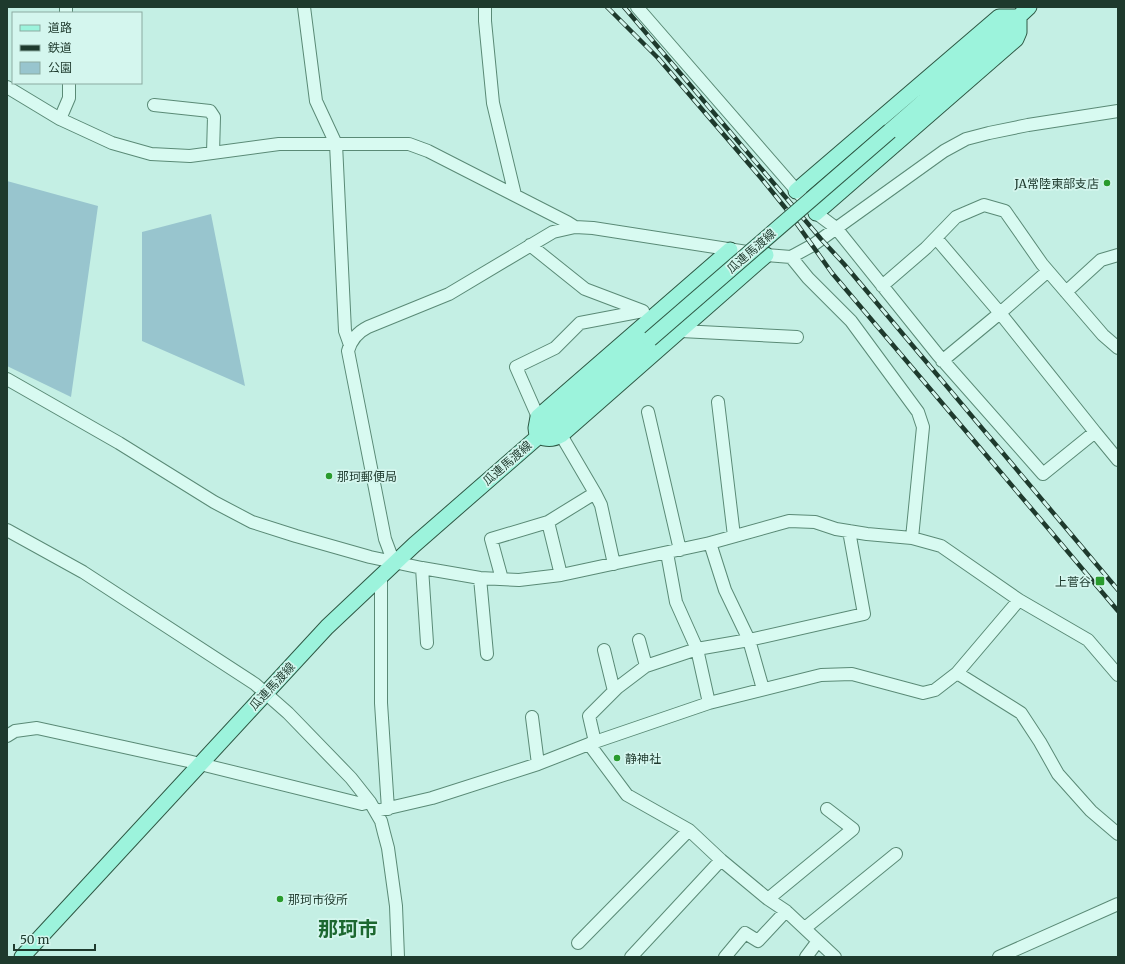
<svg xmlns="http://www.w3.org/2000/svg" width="1125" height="964" viewBox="0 0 1125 964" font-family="Merriweather,'Noto Sans JP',serif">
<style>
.green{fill:#98c5ce}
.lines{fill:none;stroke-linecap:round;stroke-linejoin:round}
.minor-casing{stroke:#5a8a76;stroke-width:14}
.major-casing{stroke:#2e5844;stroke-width:17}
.minor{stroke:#d8faf1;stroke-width:12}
.major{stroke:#9cf3dc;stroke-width:15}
.rail-casing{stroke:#1e3a2d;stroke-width:4.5}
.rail{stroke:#d4f6ee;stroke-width:3;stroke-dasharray:9;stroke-linecap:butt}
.major-bridge-casing{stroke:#2e5844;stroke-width:17;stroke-linecap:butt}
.major-bridge{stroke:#9cf3dc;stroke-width:15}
.poi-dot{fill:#299b2d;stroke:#d4f6ee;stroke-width:1.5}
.labels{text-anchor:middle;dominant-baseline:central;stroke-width:3.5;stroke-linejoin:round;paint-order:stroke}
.poi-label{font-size:12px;fill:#1e3a2d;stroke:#d4f6ee;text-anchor:start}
.street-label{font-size:12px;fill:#1e3a2d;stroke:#d4f6ee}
.town-label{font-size:20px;font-weight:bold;fill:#1d6830;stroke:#d4f6ee}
</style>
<rect width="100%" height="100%" fill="#c4efe4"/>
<path class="green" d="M7,181L98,206L71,397L7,366Z
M211,214L245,386L142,341V232Z"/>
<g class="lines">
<g class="minor-casing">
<path id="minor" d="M66,7V13
M304,7L316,101L336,144L345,331L350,345
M485,7V21L493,103L515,195
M637,7L816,213L836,228L938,355L1043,474L1095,432L1118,460
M7,87L60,119L112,143L151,154L190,156L279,144H409L428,151L567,222L575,227
M154,105L210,111L214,117L213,153
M60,119L69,98V83
M936,238L1000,313L942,361
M530,245L585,289L643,311L580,323L555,348L516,367L538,417
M791,257L808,278L851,321L918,412L923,427L912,538
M1048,271L1000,313L1095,432
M882,286L926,248L956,217L984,205L1005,211L1042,264L1103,335L1118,348
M1066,292L1101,260L1118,255
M681,331L797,337
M7,379L119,443L214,502L252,522L296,536L370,557L422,568L480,578L519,580L561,575L710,543L789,521L815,522L836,529L867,534L912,538L941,546L1019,600L1088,640L1118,675
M718,402L734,536
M648,412L680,550
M561,435L595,493L601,505L614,564
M548,522L595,493
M7,530L83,572L255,684L288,713L351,778L370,802L381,821L384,833L388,848L396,906L398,957
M710,543L725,590L749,640L763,689
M667,553L676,602L697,649L749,640L864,614L849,531
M394,563L385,539L348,351C351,340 358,332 368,327L449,294L553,232L575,227L593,228L766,255L791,257L813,245L944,151L966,139L989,133L1028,125L1118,111
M422,568L427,643
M381,575V703L388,809
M480,578L487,654
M502,579L491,539L548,522L561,575
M639,640L646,666
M604,650L614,691
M957,673L1021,713L1040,742L1058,774L1091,811L1118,834
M532,717L538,764
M7,736L15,731L37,728L188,761L354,802L362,804L370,802
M595,742L589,716L617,688L646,666L697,649L709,703
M589,744L627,795L689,830L721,860L768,899L786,911L835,957
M376,811L432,798L538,764L589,744L709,703L821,675L852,674L923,693L935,690L957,673L1019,600
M768,899L853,829L827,809
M805,928L896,854
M578,943L689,830
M631,957L721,860
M725,957L745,933L758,941L786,911
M806,957L818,941
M999,957L1118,904"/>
</g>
<g class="major-casing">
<path id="major" d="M890,131L986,47L1029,7
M796,191L999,17H1019V32L1016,39L816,213
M537,436C546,439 552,440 561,435L766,255
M537,436L536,428L538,417L730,250
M22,957L327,627L414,545L650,339"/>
</g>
<use href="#minor" class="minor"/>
<use href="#major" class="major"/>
<g class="rail-casing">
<path id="rail" d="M607,7L658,58L761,178L787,210L832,273L1118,611
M624,7L821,239L844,264L1118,590"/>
</g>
<use href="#rail" class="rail"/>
<g class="major-bridge-casing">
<path id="major-bridge" d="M650,339L890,131"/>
</g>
<use href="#major-bridge" class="major-bridge"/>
</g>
<g class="poi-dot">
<circle cx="1107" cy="183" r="4"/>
<circle cx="329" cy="476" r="4"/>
<rect x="1095" y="576" width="10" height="10" rx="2"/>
<circle cx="617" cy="758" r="4"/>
<circle cx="280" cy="899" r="4"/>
</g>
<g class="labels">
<g class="poi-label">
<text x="1099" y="183" text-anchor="end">JA常陸東部支店</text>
<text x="337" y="476">那珂郵便局</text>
<text x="1091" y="581" text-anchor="end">上菅谷</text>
<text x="625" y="758">静神社</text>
<text x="288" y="899">那珂市役所</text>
</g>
<g class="street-label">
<text transform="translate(751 251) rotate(-41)">瓜連馬渡線</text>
<text transform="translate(507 463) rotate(-41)">瓜連馬渡線</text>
<text transform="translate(272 686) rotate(-47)">瓜連馬渡線</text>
</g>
<g class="town-label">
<text x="348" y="928">那珂市</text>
</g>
</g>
<rect width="1125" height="964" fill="none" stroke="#1e3a2d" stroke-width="16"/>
<rect x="12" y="12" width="130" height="72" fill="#d4f6ee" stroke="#8baba1"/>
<rect x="20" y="25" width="20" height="6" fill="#9cf3dc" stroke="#8baba1"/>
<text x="48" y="32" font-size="12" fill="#1e3a2d">道路</text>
<rect x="20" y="45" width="20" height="6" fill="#1e3a2d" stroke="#8baba1"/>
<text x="48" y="52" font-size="12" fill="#1e3a2d">鉄道</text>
<rect x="20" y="62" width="20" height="12" fill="#98c5ce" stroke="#8baba1"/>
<text x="48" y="72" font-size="12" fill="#1e3a2d">公園</text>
<path d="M14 944v6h81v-6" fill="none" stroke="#1e3a2d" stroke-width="2"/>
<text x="20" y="944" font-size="12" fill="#1e3a2d" stroke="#d4f6ee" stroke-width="3" paint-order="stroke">50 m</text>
</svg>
